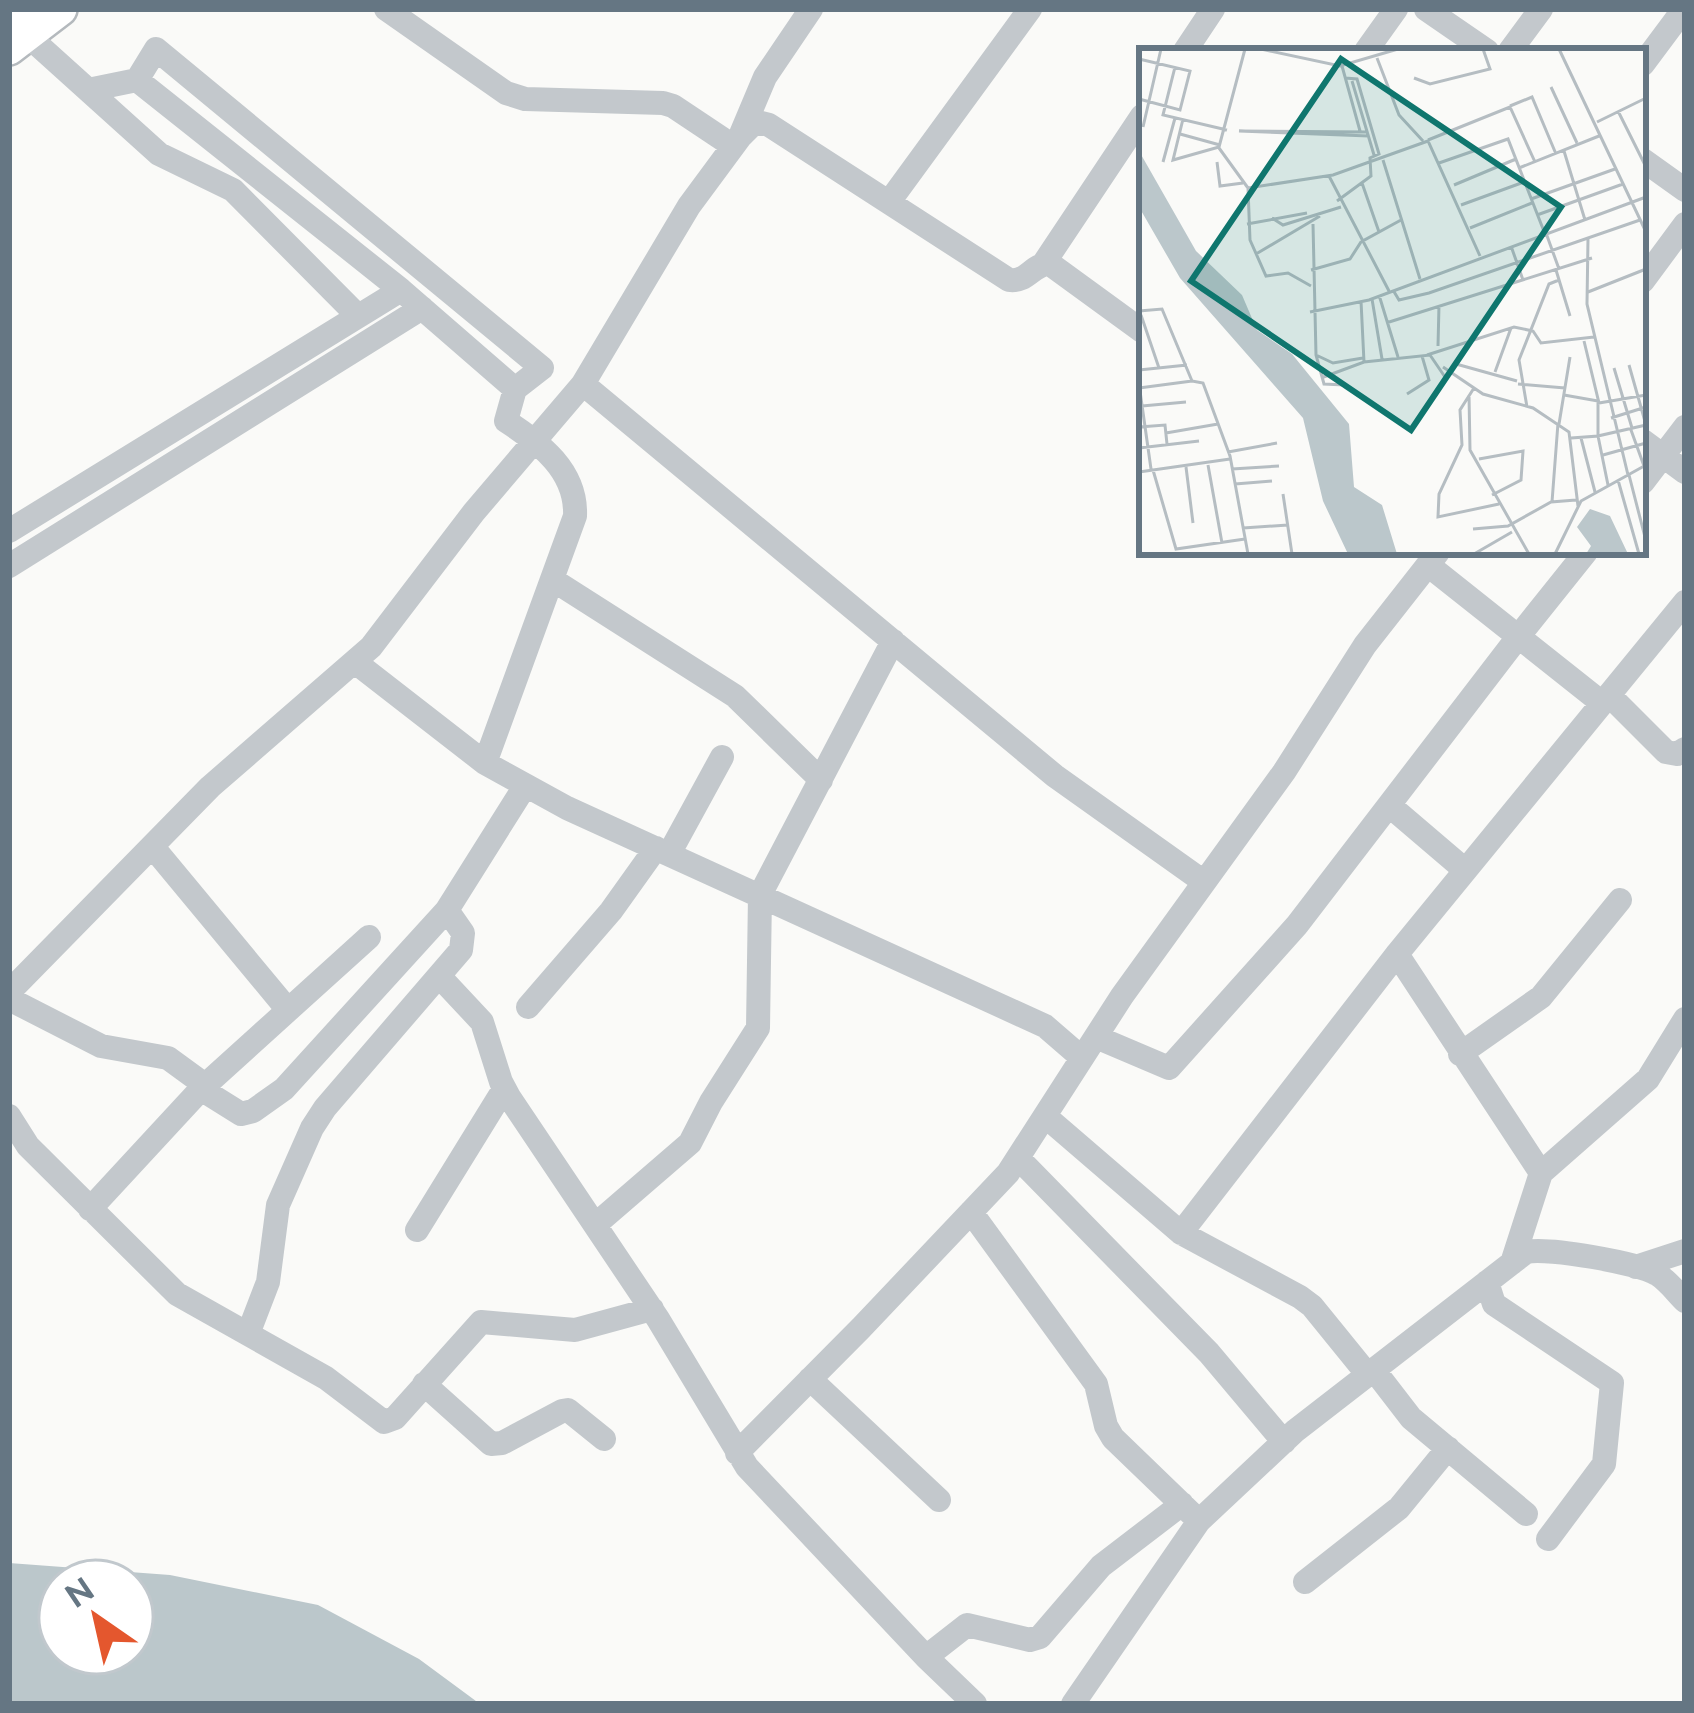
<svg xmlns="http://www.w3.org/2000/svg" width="1694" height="1713" viewBox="0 0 1694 1713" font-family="Raleway,sans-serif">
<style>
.water{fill:#bbc7cb;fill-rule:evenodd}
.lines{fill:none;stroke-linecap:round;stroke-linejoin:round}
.highway-casing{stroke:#b4b9bd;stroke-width:38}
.minor{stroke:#c3c8cc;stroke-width:24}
.highway{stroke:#fff;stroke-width:33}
.inset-road{fill:none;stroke:#b5bdc2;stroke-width:3}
.view{fill:#0f766e;fill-opacity:0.15;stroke:#0f766e;stroke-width:6}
.inset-edge{fill:none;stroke:#657683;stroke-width:6}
</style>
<rect width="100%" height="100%" fill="#fafaf8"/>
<path class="water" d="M9,1563L170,1575L318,1605L419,1659L480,1704H9ZM60,1581H132V1653H60Z"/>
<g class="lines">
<g class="highway-casing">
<path id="highway" d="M9,15L18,9
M9,48L60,9"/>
</g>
<path class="minor" d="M386,9L506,93L525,99L663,103L673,106L733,146
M1426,9L1487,51
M27,35L159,154L233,190L358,316
M1185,51L1213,9
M1366,51L1396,9
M1510,51L1541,9
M1643,64L1684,9
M137,80L401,290L515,389
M88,90L137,80L156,49L542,368L515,389L506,421C540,443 577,471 575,516L485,763
M741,134L765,77L811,9
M1643,160L1685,190
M889,202L1030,9
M1044,263L1142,116
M1643,281L1685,224
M583,384L1055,776L1204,882
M1643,441L1685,472
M1643,482L1685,427
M9,531L401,290
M1428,565L1602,703
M9,566L422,308
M553,580L735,696L821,780
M355,662L485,763L567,808L1045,1026L1082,1058
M1609,695L1666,752L1677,754L1685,749
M1390,806L1465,870
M152,846L288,1010
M669,854L722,757
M1397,954L1541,1173
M439,976L482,1022L501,1082L509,1097L658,1319L747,1467L926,1657L975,1704
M9,992L210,787L371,647L474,512L583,384L689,206L740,137L752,125L761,123L769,125L1009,280C1027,283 1033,263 1050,264L1142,331
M9,999L101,1046L168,1058L205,1085
M528,1007L611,911L656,848
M1096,1037L1169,1068L1297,925L1518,637L1586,552
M1460,1054L1541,997L1620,900
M201,1089L241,1114L253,1111L284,1089L447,910L525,786
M9,1116L28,1146L177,1294L326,1378L384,1422L395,1418L481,1322L575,1330L652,1309
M1045,1116L1181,1233L1300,1297L1312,1306L1368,1375
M1018,1158L1209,1353L1284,1442
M90,1209L201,1089L369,937
M971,1212L1096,1384L1106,1426L1113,1438L1199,1521
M595,1225L690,1143L711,1102L758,1028L760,895L893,641
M417,1230L504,1089
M1181,1233L1397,954L1685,602
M1512,1263L1541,1173L1648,1079L1685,1019
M1636,1267L1685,1251
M1487,1282L1494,1304L1612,1383L1604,1464L1548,1539
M248,1334L268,1282L278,1205L312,1128L325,1108L461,950L463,933L447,910
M1374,1370L1411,1418L1526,1514
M810,1379L939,1500
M424,1384L491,1444L502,1443L562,1411L568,1410L604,1439
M737,1453L861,1328L1008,1173L1122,996L1284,772L1365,645L1438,552
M1305,1582L1399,1508L1448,1448
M926,1657L967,1625L1030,1640L1040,1637L1101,1566L1182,1504
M1073,1704L1199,1521L1295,1431L1526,1252C1548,1247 1638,1263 1657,1274C1668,1281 1676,1292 1685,1301"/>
<use href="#highway" class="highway"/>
</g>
<g transform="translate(1139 48)">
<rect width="507" height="507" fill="#fafaf8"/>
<path d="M0,103L57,203L103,247L118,282L153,306L210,376L215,439L243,457L258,506H209L184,453L164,370L41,230L0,159ZM451,461L471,468L489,506H447L452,498L438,479Z" fill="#bbc7cb"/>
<path class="inset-road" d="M122,1L201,18L259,1M420,1L507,184M238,10L260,67L284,93M0,11L51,23L41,62L0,51M203,18L221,83M36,19L24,67L88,82M275,30L291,36L351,21L344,1M213,33L235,107M412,39L438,95M371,58L393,49L417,106M479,63L507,119M44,71L34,112L80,99L106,1M458,74L507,50M4,79L22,1M229,84L100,83L230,88M41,86L81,97M289,92L371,59L396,114M80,100L109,140M425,103L446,172M244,112L281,231M24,114L36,70M78,114L81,138L104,135M300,115L369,91L406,186M380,120L460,88M190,128L250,243M223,135L240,184M315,137L377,111M109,140L194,127L289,93L341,208M109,140L111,192L127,228L149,225L172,238M392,151L476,121M198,153L232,128L231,110L240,106L218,31L206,30M322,157L385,134M398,167L484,136M133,170L144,177L202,159M108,176L168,165M174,176L177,307L185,336L206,337M331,180L393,155M407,185L420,221M449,191L448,256L489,427M372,198L384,232M117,206L181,168M172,222L211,211L222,194L262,172M417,222L431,268M254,242L260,252L290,245L501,172M449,244L507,221M240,247L259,309M233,251L243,311M222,253L225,314M0,263L23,261L53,333L0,340M171,264L230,252L507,149M2,267L20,320M247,275L453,210M445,293L460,355L507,347M299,298L300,257M177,307L194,315L224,310M288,307L375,279L394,283L402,295L455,289M317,316L378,333M490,317L507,377M304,319L344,346L394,360L430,384L439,458M475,320L493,380M0,322L48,317M356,324L372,280M182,330L225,314L291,307L308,332M53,333L64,335L91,408L109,506M0,336L12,421M379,336L426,340M335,340L321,362L323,397L300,446L299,469L360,456M268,346L290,332L283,308M330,347L331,402L390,506M425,347L459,353V388L432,390M3,358L47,354M388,359L380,312L410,236L420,232M472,370L507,359M420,376L431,309M0,379L26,377L28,396M492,382L505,418M27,385L79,376M442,390L456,444M0,400L60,393M89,404L138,395M464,407L507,395M340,411L384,403L382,432L353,447M69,417L83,495M47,419L54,475M93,421L140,418M14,422L37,501L106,491M0,424L91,411M490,427L507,493M479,432L500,506M96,436L133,433M469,437L459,388L507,377M144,446L153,506M413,454L419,375M104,480L149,477M334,481L369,478L412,454L437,452M335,506L373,484M416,506L442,453L507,417"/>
<path class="view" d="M202,11L422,159L272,382L52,233Z"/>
<rect width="507" height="507" class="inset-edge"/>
</g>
<rect width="1694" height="1713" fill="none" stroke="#657683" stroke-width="24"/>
<g transform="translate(96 1617) rotate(326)"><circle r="57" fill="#ffffff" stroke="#c1c8cd" stroke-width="3"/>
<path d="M0-9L21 45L0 30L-21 45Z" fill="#e4572e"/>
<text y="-18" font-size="33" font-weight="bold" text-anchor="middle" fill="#657683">N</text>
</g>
</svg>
